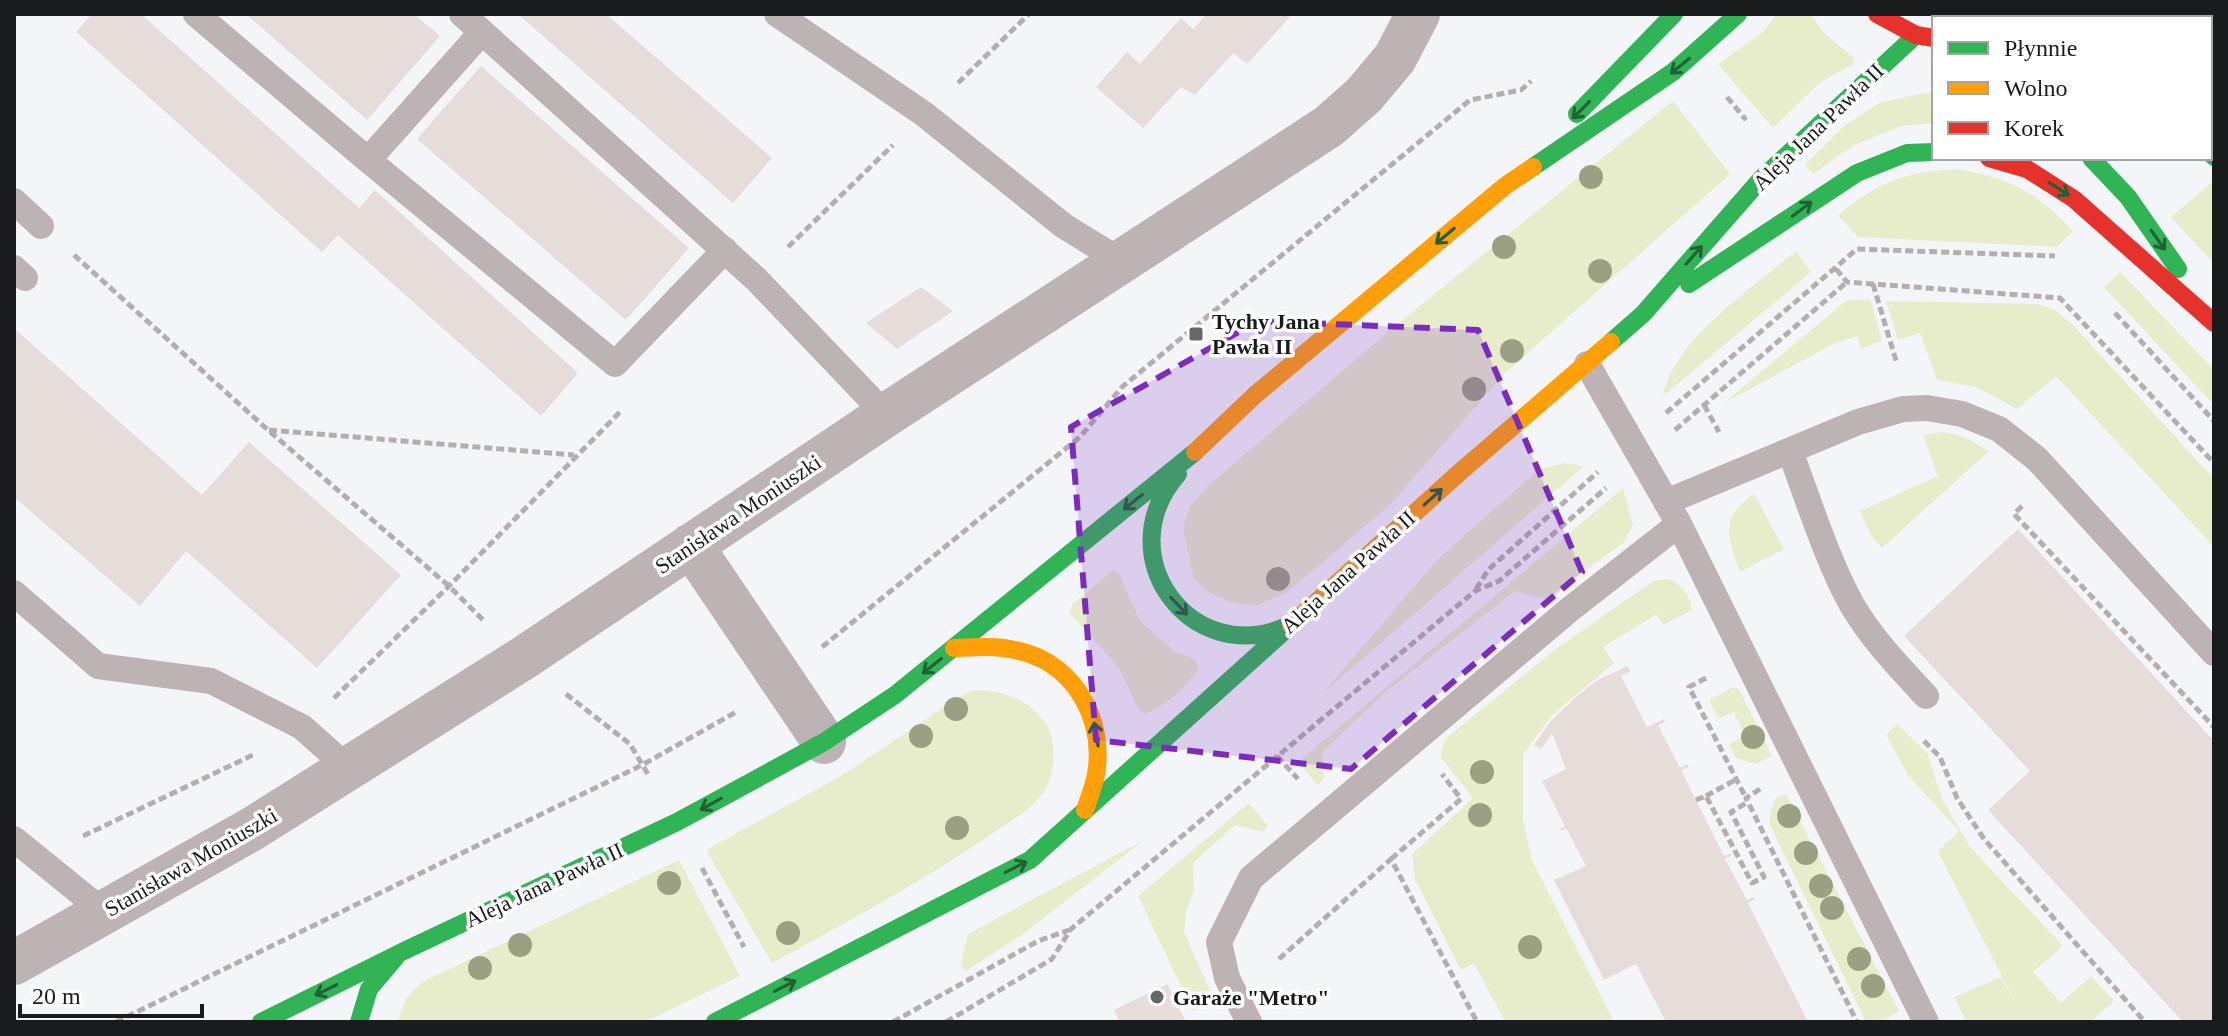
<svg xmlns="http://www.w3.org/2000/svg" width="2228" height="1036" viewBox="0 0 2228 1036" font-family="'Times New Roman',serif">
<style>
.green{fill:#e7edcb}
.building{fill:#e6dddb}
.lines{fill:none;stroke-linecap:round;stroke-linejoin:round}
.path{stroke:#b4aeaf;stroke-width:5;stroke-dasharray:8 4;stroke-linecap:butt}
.lane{stroke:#beb3b4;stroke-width:26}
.street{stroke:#beb3b4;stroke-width:44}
.fast{stroke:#30b455;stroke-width:18}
.slow{stroke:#ff9f0a;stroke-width:18}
.jam{stroke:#e5322d;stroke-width:18}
.tree{fill:#9ca083}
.oneway{stroke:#246036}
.marked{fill:#7b2cbf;fill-opacity:0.2;stroke:#7b2cbf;stroke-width:6;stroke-dasharray:16 10;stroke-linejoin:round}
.poi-dot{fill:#666769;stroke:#fff;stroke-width:3}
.labels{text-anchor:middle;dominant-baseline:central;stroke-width:7;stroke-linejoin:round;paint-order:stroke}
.street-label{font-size:22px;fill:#1a1b1c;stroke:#fff}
.poi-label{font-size:22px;font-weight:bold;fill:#1a1b1c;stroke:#fff;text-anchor:start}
</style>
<rect width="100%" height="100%" fill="#f3f5f8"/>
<path class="green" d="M1777,14H1810L1826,35L1854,58L1853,64L1819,83L1773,128L1718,64L1763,32Z
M1924,93L1934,94V123L1901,126L1854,145L1813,174L1805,165L1844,126L1879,103Z
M1673,101L1730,174L1504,374L1390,505L1286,593L1256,606L1230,602L1209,592L1194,578L1183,529L1190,506L1209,485L1395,326Z
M1958,169C2013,180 2034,190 2073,231L2057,247L1858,237L1838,215C1878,182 1906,171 1958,169Z
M2211,183L2214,187V264L2171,217Z
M1796,251L1811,272L1663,396C1673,341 1753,287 1796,251Z
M2120,272L2214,370V405L2104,287Z
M1870,299L1882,341L1861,349L1857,336L1833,344L1724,403L1847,300Z
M1886,301L2038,304L2055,310L2071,323L2214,479V547L2056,376L2017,409L1976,387L1937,380L1920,333L1898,340Z
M1943,432L1962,436L1989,451L1882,548L1870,534L1860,511L1938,476L1923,435Z
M1563,463L1584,466L1322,694L1438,559L1538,470Z
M1623,488L1633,525L1623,543L1546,599L1515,591L1383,694L1322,753L1324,779L1317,785L1298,762Z
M1754,494L1784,549L1740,572C1728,539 1719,517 1754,494Z
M1113,570L1120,576L1140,621L1175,652L1192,658L1199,666C1190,684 1165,707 1145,714L1139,710L1119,668L1069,612L1072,605Z
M1669,579C1681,585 1691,595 1692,610L1663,625L1657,614L1603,647L1614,663L1551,716L1523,755V820L1532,860L1614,1022H1505L1474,963L1461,970L1415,879L1412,854L1473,798L1440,756L1445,739L1556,649L1653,581Z
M1733,687L1739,689L1772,756L1756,764L1736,758L1729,744L1745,736L1734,712L1718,719L1709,700Z
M974,690C1004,691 1030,699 1047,726C1056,741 1055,770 1047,786C1036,807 1012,820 993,833C922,882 847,922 772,963L706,850L841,776L956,699Z
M1897,724L1927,753L1942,799L1970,847L2063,946L2033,972L2061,1003L2091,976L2114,1001L2090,1022H1967L1954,997L2001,977L2022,1016L1938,851L1959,831L1908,775L1886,735Z
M1786,794L1899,1011L1880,1022H1866L1770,825V813L1775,799Z
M1249,803L1268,826L1263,832L1235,825L1193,863L1194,890L1186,912L1184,932L1214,1000L1193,1011L1138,896Z
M1144,840L1023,934L966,971L961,964L968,934Z
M679,860L740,976L645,1022H397L406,998L422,982Z"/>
<path class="building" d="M92,14H141L359,208L375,190L578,373L541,416L338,235L322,252L76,32Z
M246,14H414L440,36L367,120Z
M518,14H606L772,158L733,203Z
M1207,14H1287L1290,17L1247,64L1233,53L1195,95L1181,87L1143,128L1096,87L1127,52L1140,64L1181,18L1193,29Z
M481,66L689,248L626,320L417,139Z
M921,287L953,311L897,349L866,323Z
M16,330L202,495L249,442L401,575L317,668L186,551L140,606L14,497Z
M2018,529L2214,741V1022H2183L1988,810L2030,771L1904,636Z
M1627,666L1630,671L1621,676L1647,727L1664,719L1665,722L1658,725L1680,768L1687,764L1689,767L1681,770L1724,856L1731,853L1732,855L1725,859L1747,900L1753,897L1755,899L1748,903L1808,1022H1666L1636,964L1604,980L1554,880L1586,866L1566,828L1561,831L1560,829L1565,826L1542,781L1566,769L1552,733L1541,749L1534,745L1550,722L1578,695L1598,680Z
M1167,984L1186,1022H1120L1114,1010Z"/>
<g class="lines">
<path class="path" d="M958,83L1029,14
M1727,97L1746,120
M788,247L893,145
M74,255L268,430L449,586L484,621
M1836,269L1847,282L2060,298L2214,463
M1873,284L1897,364
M2115,313L2214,421
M1704,405L1719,432
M1666,413L1857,249L2055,256
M269,430L574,455
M1675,430L1847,282
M2022,506L2014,514L2214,727
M1476,589L1489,569L1598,472
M822,647L1080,437L1122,387L1470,100L1521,90L1531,81
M1706,678L1689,687L1746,798
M566,694L630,744L649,776
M334,698L449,586L621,411
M1924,741L1940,757L1957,798L1984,839L2145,1022
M1277,756L1298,779
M1760,789L1746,798L1857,1022
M1706,796L1737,779
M1696,800L1706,796L1752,883L1764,877L1731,812L1748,802
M83,836L255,754
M1391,859L1461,799L1442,774
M702,868L744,947
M1279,959L1391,859L1477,1022
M116,1022L642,765L738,711
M893,1022L1038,941L1069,930
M946,1022L1052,959L1071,929L1475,591L1499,581L1606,488"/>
<path class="lane" d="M196,14L368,160L482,32
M462,14L756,279L886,415
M777,14L924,114L1064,226L1121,261
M368,160L615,364L725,250
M14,201L41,226
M14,268L25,278
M1790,451C1808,499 1827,560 1852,605C1872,639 1899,667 1926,696
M1666,502L1858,422L1903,409L1927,408L1962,414L1999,429L2037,459L2214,653
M1679,524L1926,1022
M14,593L98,666L211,681L302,727L348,768
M14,839L104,912
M1249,1022L1227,978L1219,942L1251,878L1569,610L1679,524L1587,364"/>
<path class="street" d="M691,545L824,742
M14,963L252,829L522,659L886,415L1329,126L1364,95L1395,58L1418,14"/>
<path class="fast" d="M2108,14L2110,18
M2194,14V18
M2021,18L2028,14
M2210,78L2214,87
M1577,114L1674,14
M2210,153L2214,157
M2091,158L2128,197L2178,269
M1533,167L1673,72L1738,14
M1689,284L1857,173L1907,153L1934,152
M1611,342L1643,314L1761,179L1916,35
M1178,474C1107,555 1191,669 1287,626
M261,1022L408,949L677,822L824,742L895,695L1195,452
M359,1022L369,989L396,957
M715,1022L1030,860L1291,625"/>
<path class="slow" d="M1195,452L1255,395L1505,186L1533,167
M1291,625L1460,472L1611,342
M954,648C977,647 999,645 1023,652C1076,666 1105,721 1096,774C1094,786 1089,798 1085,810"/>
<path class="jam" d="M1877,14L1916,35L1934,38
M1989,158L2027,169L2074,199L2214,323"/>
</g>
<g class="tree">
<circle cx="1591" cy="177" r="12"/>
<circle cx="1504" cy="247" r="12"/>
<circle cx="1600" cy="271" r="12"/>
<circle cx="1512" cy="351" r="12"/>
<circle cx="1474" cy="389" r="12"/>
<circle cx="1278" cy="579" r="12"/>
<circle cx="956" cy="709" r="12"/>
<circle cx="921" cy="736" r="12"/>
<circle cx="1753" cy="737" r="12"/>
<circle cx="1482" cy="772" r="12"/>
<circle cx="1480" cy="815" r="12"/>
<circle cx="1789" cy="816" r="12"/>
<circle cx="957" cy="828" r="12"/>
<circle cx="1806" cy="853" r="12"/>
<circle cx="669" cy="883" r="12"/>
<circle cx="1821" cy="886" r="12"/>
<circle cx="1832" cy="908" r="12"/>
<circle cx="788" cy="933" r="12"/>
<circle cx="520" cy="945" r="12"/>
<circle cx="1530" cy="947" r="12"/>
<circle cx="1859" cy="959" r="12"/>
<circle cx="480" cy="968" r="12"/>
<circle cx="1873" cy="986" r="12"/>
</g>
<defs><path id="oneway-shaft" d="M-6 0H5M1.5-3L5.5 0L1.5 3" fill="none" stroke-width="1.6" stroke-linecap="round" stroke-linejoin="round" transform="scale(2)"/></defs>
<g class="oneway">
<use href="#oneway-shaft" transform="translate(1680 66) rotate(141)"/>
<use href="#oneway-shaft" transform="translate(1581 110) rotate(135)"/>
<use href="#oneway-shaft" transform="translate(2059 189) rotate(33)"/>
<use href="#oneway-shaft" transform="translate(1802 209) rotate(-37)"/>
<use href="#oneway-shaft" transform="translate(1445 236) rotate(140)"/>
<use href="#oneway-shaft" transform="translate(2158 240) rotate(55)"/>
<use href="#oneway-shaft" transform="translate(1694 255) rotate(-49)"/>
<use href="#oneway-shaft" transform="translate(1433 497) rotate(-42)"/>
<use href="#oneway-shaft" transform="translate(1133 502) rotate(141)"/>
<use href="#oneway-shaft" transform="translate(1179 606) rotate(46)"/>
<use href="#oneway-shaft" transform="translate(932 666) rotate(141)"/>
<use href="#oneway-shaft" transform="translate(1096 734) rotate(-100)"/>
<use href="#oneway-shaft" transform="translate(711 804) rotate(151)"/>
<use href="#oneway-shaft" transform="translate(1016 867) rotate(-27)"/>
<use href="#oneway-shaft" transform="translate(785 986) rotate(-27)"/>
<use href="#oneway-shaft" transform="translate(326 990) rotate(154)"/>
</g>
<path class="marked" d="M1258,321L1478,330L1582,572L1351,769L1096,740L1071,427Z"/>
<g class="poi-dot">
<rect x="1188" y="326" width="16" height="16" rx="4"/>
<circle cx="1157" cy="997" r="8"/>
</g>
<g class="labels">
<g class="street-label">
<text transform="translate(1818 127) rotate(-44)">Aleja Jana Pawła II</text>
<text transform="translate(738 514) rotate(-34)">Stanisława Moniuszki</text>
<text transform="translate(1348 572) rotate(-42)">Aleja Jana Pawła II</text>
<text transform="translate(191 862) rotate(-30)">Stanisława Moniuszki</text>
<text transform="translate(544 885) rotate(-25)">Aleja Jana Pawła II</text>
</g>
<g class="poi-label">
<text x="1212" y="321">Tychy Jana<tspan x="1212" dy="25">Pawła II</tspan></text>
<text x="1173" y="997">Garaże "Metro"</text>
</g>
</g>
<rect width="2228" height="1036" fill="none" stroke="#1a1b1c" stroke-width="32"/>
<rect x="1932" y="16" width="280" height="144" fill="#ffffff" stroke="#a3a4a4" stroke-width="2"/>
<rect x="1948" y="42" width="40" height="12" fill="#30b455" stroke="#a3a4a4" stroke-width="2"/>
<text x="2004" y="56" font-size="24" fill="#1a1b1c">Płynnie</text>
<rect x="1948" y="82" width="40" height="12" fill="#ff9f0a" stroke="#a3a4a4" stroke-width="2"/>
<text x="2004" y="96" font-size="24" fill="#1a1b1c">Wolno</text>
<rect x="1948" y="122" width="40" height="12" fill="#e5322d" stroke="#a3a4a4" stroke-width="2"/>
<text x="2004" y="136" font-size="24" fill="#1a1b1c">Korek</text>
<path d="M20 1004v12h182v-12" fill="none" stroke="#1a1b1c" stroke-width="4"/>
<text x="32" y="1004" font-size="24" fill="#1a1b1c" stroke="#ffffff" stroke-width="6" paint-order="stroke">20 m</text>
</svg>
